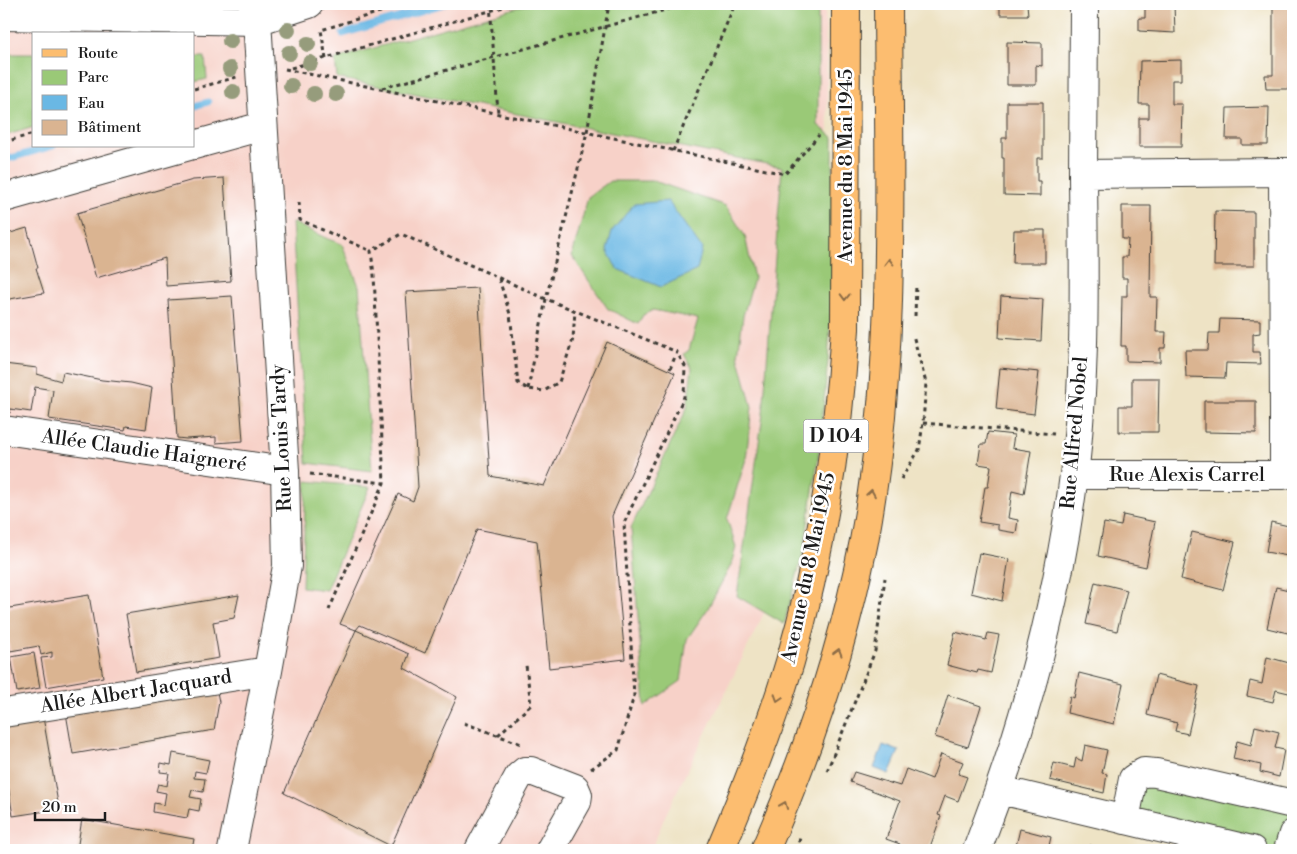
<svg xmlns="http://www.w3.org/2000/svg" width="1297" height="854" viewBox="0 0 1297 854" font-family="'Libre Bodoni',serif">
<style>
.built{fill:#f7d1c8;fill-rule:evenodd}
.green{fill:#9ac977;stroke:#5b724a}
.water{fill:#6ab8e4;stroke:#436a80}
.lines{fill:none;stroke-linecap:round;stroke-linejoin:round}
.stream{stroke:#6ab8e4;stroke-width:7}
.building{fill:#dab491}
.minor-casing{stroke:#3c3a35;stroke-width:30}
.major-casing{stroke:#3c3a35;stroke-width:30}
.path{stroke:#3c3a35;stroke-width:3;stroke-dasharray:4 4;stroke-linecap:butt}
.minor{stroke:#fff;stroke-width:28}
.major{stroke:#fcbd6f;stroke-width:28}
.tree{fill:#969c7c}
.oneway{stroke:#8c6c46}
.labels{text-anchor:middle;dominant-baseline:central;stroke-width:5;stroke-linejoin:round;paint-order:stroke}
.shield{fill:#fff;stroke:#606060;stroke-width:1}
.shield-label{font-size:19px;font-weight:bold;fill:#1c1c1c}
.street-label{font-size:20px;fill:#1c1c1c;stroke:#fff}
</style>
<rect width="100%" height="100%" fill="#fff"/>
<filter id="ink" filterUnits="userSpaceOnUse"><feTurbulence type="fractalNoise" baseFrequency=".02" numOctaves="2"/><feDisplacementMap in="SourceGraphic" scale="10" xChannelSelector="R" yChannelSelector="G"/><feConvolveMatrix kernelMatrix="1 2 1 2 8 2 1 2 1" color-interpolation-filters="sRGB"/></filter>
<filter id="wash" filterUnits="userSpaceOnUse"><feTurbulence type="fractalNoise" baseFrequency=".0096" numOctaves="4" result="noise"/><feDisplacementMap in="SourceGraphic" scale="20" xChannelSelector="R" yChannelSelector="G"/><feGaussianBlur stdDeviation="1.12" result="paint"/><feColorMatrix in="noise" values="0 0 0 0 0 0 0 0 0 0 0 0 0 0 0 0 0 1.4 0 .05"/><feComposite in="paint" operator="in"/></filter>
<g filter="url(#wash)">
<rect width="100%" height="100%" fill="#eee3c5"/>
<path class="built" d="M4,4H825L828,131L807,415L768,605L666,814L651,850H4ZM34,34H194V146H34Z"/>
<path class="green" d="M530,4H818V125L833,137V276L828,361L818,459L804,549L784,624L737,596L763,414L782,167L337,78L335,59Z
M4,54H34V127L4,136Z
M194,57H205L207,79L194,82Z
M610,181H654L726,206L745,236L754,278L743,316L738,355L752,407L746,459L727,519L736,547L731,565L707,610L687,639L681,681L645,706L631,528L687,408L692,368L684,354L689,350L698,319L653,310L643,315L638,324L608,309L572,256L588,197Z
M292,222L328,239L342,244L359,286L372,471L307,463Z
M306,481L370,487L326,590L302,587Z
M1133,779L1293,804V850H1252L1125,820Z"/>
<path class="water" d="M668,201L702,249L697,270L661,287L617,269L607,250L612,231L634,204Z
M883,745L899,751L889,774L874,768Z"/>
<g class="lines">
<path class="stream" d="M343,34L444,4
M194,106L208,102
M4,160L53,146"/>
</g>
<g id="blocks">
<path class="building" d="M1000,4H1027L1028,15H1000Z
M1145,4H1174L1175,33L1139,31V18H1145Z
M1273,5L1293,6V75H1291V89H1266L1265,75H1273Z
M1007,42L1042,43V66L1036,65V85H1007Z
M1181,60V80H1172V104H1182L1181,147H1139V118H1149V104H1139L1140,61Z
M1007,102H1043V158H1037V181H1040V196L1004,195V158H1002V138H1007Z
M1269,107L1268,145H1242V139H1226L1227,108Z
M224,178L231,281L166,286L165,258L96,278L77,213L193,180Z
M1122,206H1151L1150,297H1157L1156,332H1166L1165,348H1160V362L1126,361V346H1121L1122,296H1127V278H1122V257H1127L1128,239H1122Z
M1215,211L1254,212V266H1214Z
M27,228L38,268H36L44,293L4,300V235Z
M1014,230H1045V263H1013Z
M478,288L490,476L544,486L607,342L675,373L612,516L625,659L549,668L537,541L477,529L425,653L360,625L356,630L340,624L398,494L413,501L418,487L406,292Z
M232,296L243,441L216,443V437L186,439L177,438L168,300Z
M1001,296L1043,299L1041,341L999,338Z
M1220,319L1260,320V333L1253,334V352H1260L1261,364L1226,363L1225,378L1186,377L1185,350H1208L1209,333H1219Z
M4,364L37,368V374L61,381L63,372L102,380L131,383L152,388L146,429L126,426L125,430L49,419L53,390L35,387L31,412L10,409V413H4Z
M1000,368L1039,372L1034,414L996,409Z
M1132,378H1159L1158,432H1119V406H1132Z
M1204,401H1256V433L1204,432Z
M988,432L1014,435L1012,448L1031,451L1024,494L1012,491L1008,518L1018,520L1016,533L998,530V525L979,522L985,487H988L991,466L978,464L981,444H986Z
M1123,515L1155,522L1146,567L1098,556L1104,523L1121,526Z
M1271,522L1293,527V557L1266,552Z
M1192,532L1235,542L1223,590L1181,579Z
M979,553L1009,559L1002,601L971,593Z
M1095,582L1127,590L1117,631L1086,624Z
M1276,587L1293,591V629L1292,634L1267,628Z
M89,595L103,677L46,687L41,658L52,657V652L41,655L39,646L10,651L4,609Z
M239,595L234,618L213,622L219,658L136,672L126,614Z
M356,630L409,654L404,668L457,697L391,846L284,793Z
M955,632L986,640L988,633L999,635L991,673L978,670L977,673L947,665Z
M34,653L40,688L17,692L11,657Z
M1267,657L1293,664V694L1276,690L1273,702L1247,696L1250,681L1262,684Z
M1079,673L1123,684L1114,724L1067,713L1070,696L1074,698Z
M1156,675L1199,686L1188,734L1175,731L1177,723L1147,715Z
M216,687L219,702L214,730L73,754L66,713Z
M948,695L981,706L968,747L935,737Z
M43,717L59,809L13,816L4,760V723Z
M1255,726L1279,732L1275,748L1284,750L1279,777L1260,772L1261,765L1233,759L1237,741L1251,745Z
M1085,745L1107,750L1102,773L1107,774L1104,793L1050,780L1054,763L1074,768L1076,758L1082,761Z
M173,753L209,760L206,773L195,771L194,778L205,779L203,792L192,790L190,797L201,799L199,811L189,809L187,818L153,812L154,803L164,805L166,793L156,791L158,784L167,786L169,773L160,772L161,763L171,765Z
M941,754L963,762L958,774L967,777L958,801L945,796L938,815L941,816L929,850H898L900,844L886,839L900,801L850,782L854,772L900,786L906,769L932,779Z
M82,819L194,839L192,850H77Z
M1020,829L1051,837L1048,850H1015Z
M7,845L32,849L31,850H6Z
M1090,845L1109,850H1088Z"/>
</g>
</g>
<g filter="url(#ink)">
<use href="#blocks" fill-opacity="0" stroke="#3c3a35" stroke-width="1"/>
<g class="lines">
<g class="minor-casing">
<path id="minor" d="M4,16L257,21L309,4
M194,145L263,126
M1083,174L1283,172
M4,198L189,146
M1284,410L1283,172H1293
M4,430L285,471
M1074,475H1284V410H1293
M4,713L268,671
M1000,790L1252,850
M1125,820L1133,779L1144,772L1156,773L1293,804
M232,850L268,671L287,566L285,471L256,4
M479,850L519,776L525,771H531L575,788L578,795L577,802L550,850
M977,850C1023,730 1058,603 1074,475C1086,376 1084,276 1083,177C1083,119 1084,61 1084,4
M1288,850L1293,834"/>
</g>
<g class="major-casing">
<path id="major" d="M720,850C746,789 771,726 790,662C822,553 838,442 845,329L846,4
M765,850C809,750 843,648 864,541C897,364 889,183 888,4"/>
</g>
<path class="path" d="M490,4L498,113
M326,59L321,30L406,4
M291,68L514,4
M285,69L785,174L819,135
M382,88L687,4
M194,89L237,77
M4,142L34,134
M673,151L735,4
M299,202L300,220L371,251
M499,279L510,314L518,383L528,389L544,391L559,382L573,339L575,311
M915,316L916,284
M528,389L546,299L587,132L609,4
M923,423L1054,434
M310,474L384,483
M901,479L919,450L923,423L926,383L913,335
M329,610L384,483L374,275L371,251L401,234L546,299L677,352L670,369
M464,723L524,745
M498,735L531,705L526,665
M591,769L618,750L634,696L624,523L684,397L685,366L677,353
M827,771L875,651L885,578
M796,850L801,835"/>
<use href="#minor" class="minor"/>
<use href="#major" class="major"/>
</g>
<g class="tree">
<circle cx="288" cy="30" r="8"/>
<circle cx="230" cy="41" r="8"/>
<circle cx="308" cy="44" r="8"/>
<circle cx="289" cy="53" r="8"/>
<circle cx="310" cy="63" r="8"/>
<circle cx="230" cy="69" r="8"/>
<circle cx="291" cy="86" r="8"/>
<circle cx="233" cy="92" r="8"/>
<circle cx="314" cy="94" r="8"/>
<circle cx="336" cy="94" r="8"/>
</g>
<defs><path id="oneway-chevron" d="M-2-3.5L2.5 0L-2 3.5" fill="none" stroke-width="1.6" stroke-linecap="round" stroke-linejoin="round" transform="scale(1.25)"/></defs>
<g class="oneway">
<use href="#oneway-chevron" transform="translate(889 262) rotate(-90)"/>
<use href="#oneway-chevron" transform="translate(845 297) rotate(91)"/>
<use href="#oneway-chevron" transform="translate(871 493) rotate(-81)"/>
<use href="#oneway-chevron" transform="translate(838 652) rotate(-74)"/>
<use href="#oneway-chevron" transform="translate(778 698) rotate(108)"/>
<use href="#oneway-chevron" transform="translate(784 805) rotate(-68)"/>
</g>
</g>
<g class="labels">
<rect class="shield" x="803.5" y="419.5" width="65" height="33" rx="4"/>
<g class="shield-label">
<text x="836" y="436">D 104</text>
</g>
<g class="street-label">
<text transform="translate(846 166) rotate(-90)">Avenue du 8 Mai 1945</text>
<text transform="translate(1075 433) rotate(-85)">Rue Alfred Nobel</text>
<text transform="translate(282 438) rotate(-93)">Rue Louis Tardy</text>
<text transform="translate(144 451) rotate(8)">Allée Claudie Haigneré</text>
<text x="1187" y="475">Rue Alexis Carrel</text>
<text transform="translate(809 568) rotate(-78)">Avenue du 8 Mai 1945</text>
<text transform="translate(136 692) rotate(-9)">Allée Albert Jacquard</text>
</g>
</g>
<rect width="1297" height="854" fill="none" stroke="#fff" stroke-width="20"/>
<rect x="32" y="32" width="162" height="115" fill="#ffffff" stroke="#a4a4a4"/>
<rect x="42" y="49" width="25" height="8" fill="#fcbd6f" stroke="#a4a4a4"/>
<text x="78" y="58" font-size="15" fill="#1c1c1c">Route</text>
<rect x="42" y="70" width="25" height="15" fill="#9ac977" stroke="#a4a4a4"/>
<text x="78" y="82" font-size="15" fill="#1c1c1c">Parc</text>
<rect x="42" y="95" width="25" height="15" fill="#6ab8e4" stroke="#a4a4a4"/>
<text x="78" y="108" font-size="15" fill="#1c1c1c">Eau</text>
<rect x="42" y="120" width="25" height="15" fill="#dab491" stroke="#a4a4a4"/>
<text x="78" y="132" font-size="15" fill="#1c1c1c">Bâtiment</text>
<path d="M35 812v8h70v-8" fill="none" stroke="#1c1c1c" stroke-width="2.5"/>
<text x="42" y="812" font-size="15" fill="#1c1c1c" stroke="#ffffff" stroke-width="4" paint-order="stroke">20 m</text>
</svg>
